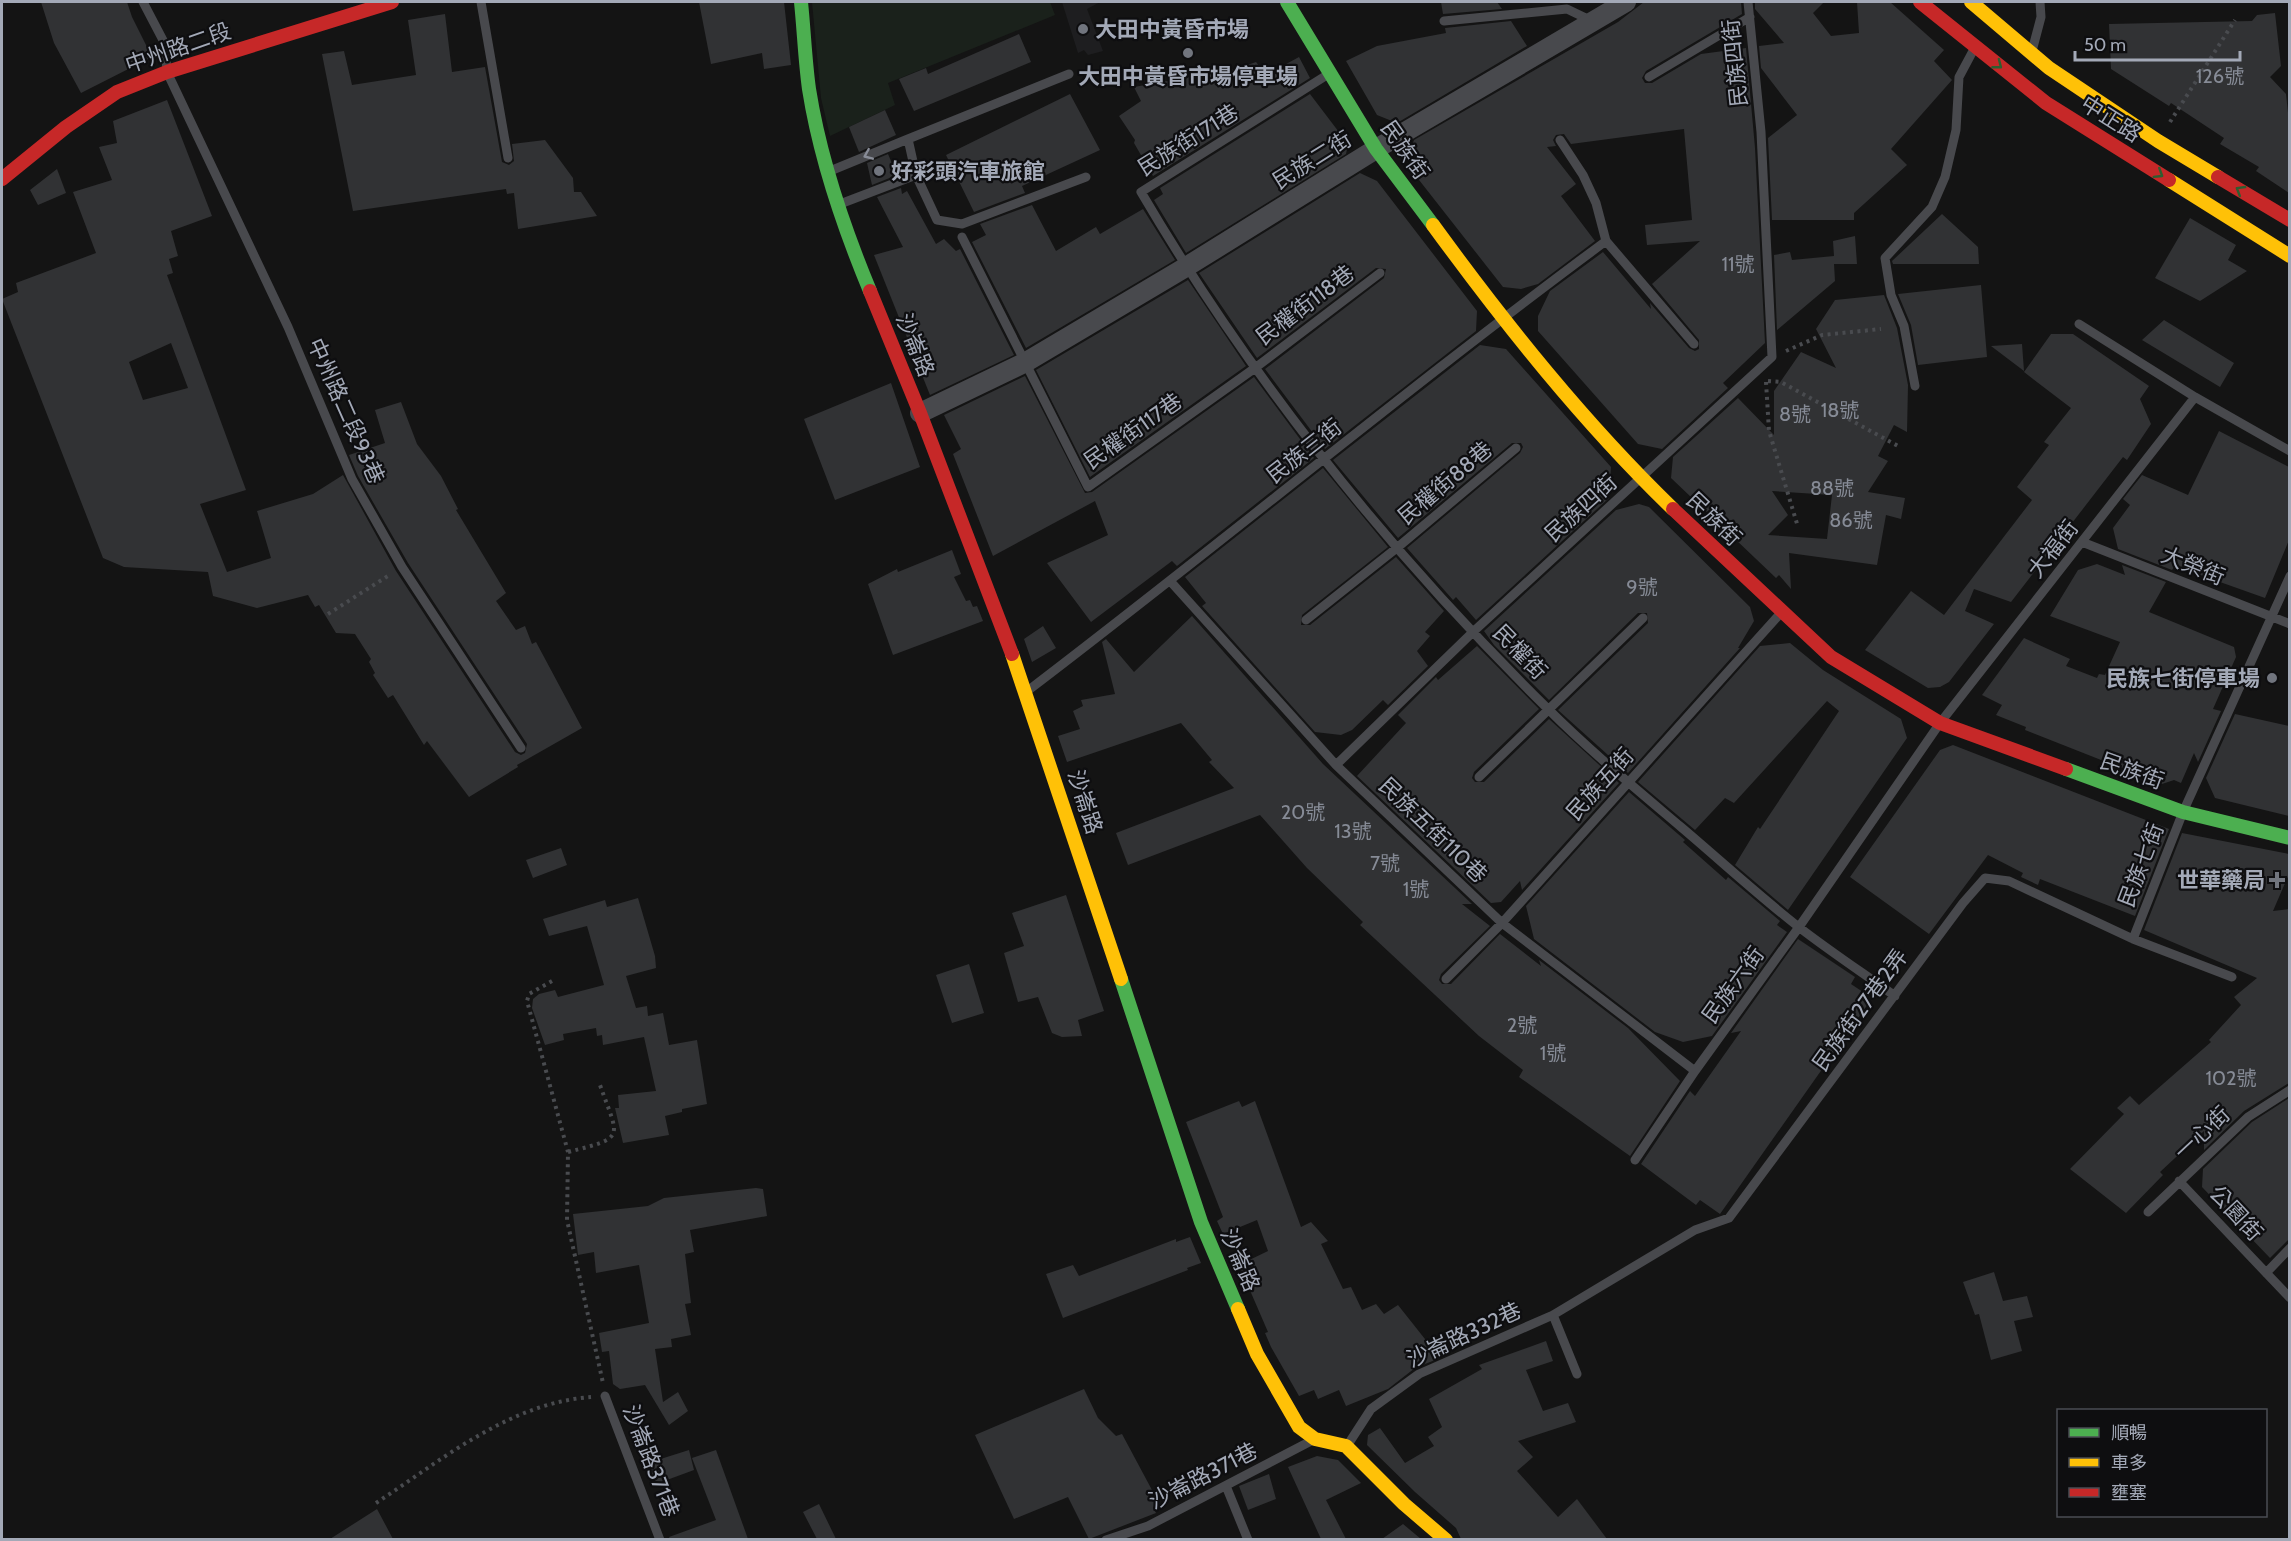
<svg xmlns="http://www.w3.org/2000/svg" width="2291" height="1541" viewBox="0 0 2291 1541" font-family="Cabin,'Noto Sans TC',sans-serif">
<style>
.built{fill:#1e1e20}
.green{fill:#1a211b}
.building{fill:#313234;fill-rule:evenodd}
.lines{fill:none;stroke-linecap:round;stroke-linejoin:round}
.path{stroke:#494b4f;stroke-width:4;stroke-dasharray:3 4.5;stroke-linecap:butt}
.lane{stroke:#48494d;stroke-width:9}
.street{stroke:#48494d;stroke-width:20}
.fast{stroke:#4caf50;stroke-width:14}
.slow{stroke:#ffc107;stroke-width:14}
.jam{stroke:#c62828;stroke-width:14}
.oneway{stroke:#2d5e30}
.oneway2{stroke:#888c97}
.poi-dot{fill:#71757e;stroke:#0e0e10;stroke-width:2}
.labels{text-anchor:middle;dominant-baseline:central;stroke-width:4.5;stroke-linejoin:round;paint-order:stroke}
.number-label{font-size:20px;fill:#868b96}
.poi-label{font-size:22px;font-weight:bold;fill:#a3a9b7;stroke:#0e0e10;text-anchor:start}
.street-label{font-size:22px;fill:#a3a9b7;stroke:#0e0e10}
</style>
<rect width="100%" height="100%" fill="#141414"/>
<path class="built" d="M1062,2H1100L1087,9L1103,51L1088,55L1084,50L1078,53Z"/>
<path class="green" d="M812,2H1050L1055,15L888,83L895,105L830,136L821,98Z"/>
<path class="building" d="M41,2H127L132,17L152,57L81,93L54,43Z
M699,2H784L791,65L764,69L762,53L711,64Z
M1441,2H1497L1502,9L1443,14Z
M1644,2H1741L1742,14L1646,71L1642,78L1645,83H1652L1701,54L1746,48L1755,148L1765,343L1723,383L1728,388L1662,449L1638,444L1538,331V316L1550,291L1603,252L1651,309L1650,303L1689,348L1695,351L1699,349V340L1652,284L1700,241L1647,245L1645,225L1692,220L1684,129L1571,144L1564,134L1556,135L1553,140L1556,146L1547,147L1576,184L1561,196L1595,241L1538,284L1521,289L1503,287L1412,171L1415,169L1408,157L1414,140L1618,22Z
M1755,2H1824L1813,13L1831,36L1859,33L1857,2H1890L1944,50L1934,61L1952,80L1891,149L1907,165L1854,213V220H1772L1768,138L1797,115L1761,68L1759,46L1784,43L1755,9Z
M2275,13L2281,66L2270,77L2286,94L2289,122V193L2256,171L2259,167L2220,144L2224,138L2171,103L2169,106L2111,69L2109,24L2252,21L2257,15Z
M445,14L452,72L485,67L502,162L509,165L514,161L512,144L545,140L573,178L574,192H581L597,216L518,229L514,193L507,194L506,189L353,211L322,54L344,51L352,85L416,75L408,20Z
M1511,21L1527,46L1397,123L1377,115L1346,61L1377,46L1446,33L1445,28Z
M1019,34L1031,62L914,111L899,79L926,68L928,74Z
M1299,57L1310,78L1153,176L1134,143L1135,140L1119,116L1141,101L1134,87L1236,69L1256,62L1266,75Z
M1070,94L1100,150L1022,186L1025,193L974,212L946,155Z
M1310,94L1348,144L1346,154L1186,253L1154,200L1163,194L1160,188Z
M167,100L212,216L171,231L178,256L169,259L173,273L167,275L246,490L200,504L227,572L271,558L257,511L313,494L343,475L396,571L515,752L521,755L525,753L527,744L408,563L358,476L349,455L385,443L375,410L401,402L417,444L441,476L458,509L456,510L506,593L496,601L516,630L525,626L532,644L536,642L582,728L517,765L518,767L469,797L427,741L424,745L393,695L388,698L373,675L375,673L369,662L371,659L355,634L336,633L319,605L315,607L308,595L257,608L213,596L208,572L124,567L103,558L2,299L18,292L16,283L96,253L73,192L112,180L99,147L117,143L113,121ZM171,343L188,388L143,400L129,362Z
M885,110L896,135L859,152L849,127Z
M888,154L897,175L872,185L867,163Z
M57,169L66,193L38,205L30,190Z
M1360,173L1377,181L1477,311L1476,331L1325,449L1265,369L1384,278L1386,269L1376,268L1257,358L1199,273Z
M901,188L902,194L907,191L936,244L944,239L956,251L960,249L1014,355L930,395L874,255L903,247L877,197Z
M1032,205L1056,251L1096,227L1100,234L1143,209L1175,260L1026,348L972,242L986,235L980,224Z
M1942,214L1978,247L1979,264H1893L1892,261Z
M2190,218L2236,245L2228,260L2247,271L2200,301L2155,278Z
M1855,236L1857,264H1834L1835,281L1777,330L1774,255L1790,252L1792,260L1834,256L1833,241Z
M1188,280L1246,366L1090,477L1036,370Z
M1981,285L1987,357L1918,365L1911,325L1898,294Z
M1884,295L1897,328L1908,385L1907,432L1894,425L1878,456L1888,461L1868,492L1905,498L1901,519L1886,515L1877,565L1789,553L1791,589L1779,575L1776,578L1671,478L1673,457L1738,398L1774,435V391L1801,352L1836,368L1816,329L1835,300ZM1772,491L1832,495L1827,539L1768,535L1788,515Z
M2164,320L2234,363L2220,387L2142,340Z
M2051,334H2073L2149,386L2140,399L2151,424L2127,460L2123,457L2011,602L1974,589L1965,611L1994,624L1949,682L1940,687L1928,688L1865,650L1911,591L1944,615L2032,500L2017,487L2049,445L2044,442L2071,408L2024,372Z
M2022,344L2024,371L1991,346Z
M1480,345L1506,349L1611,467L1609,498L1476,620L1456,597L1453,600L1407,548L1520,453L1523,447L1521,443H1512L1398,538L1333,460Z
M1025,376L1085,493L1092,492L1254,377L1314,458L1177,566L1172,561L1091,622L1047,563L1108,535L1095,501L993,556L953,454L961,449L944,415Z
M891,383L920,467L835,500L804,419Z
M2219,431L2289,467V540L2265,598L2175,566L2172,570L2118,549L2113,528L2130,505L2123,499L2142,475L2188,495Z
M1323,468L1388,547L1302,615L1301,625H1310L1396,557L1444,611L1425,632L1430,636L1417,651L1428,666L1388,705L1383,700L1352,730L1341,735L1315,732L1202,606L1206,603L1185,577Z
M1639,504L1649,507L1750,607L1754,621L1738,648H1740L1628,773L1558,710L1648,623L1647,613H1638L1549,700L1494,645L1484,631L1616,510Z
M952,550L961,574L954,577L966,601L970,600L973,607L977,606L983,621L893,655L868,584L897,569L898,572Z
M2097,564L2125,575L2122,565L2166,582L2149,612L2234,647L2236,657L2213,709L2221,711L2198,762L2194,753L2181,783L2174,780L2162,784L2025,730L2026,727L1996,715L2002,705L1982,695L2024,638L2070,659L2066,666L2097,678L2099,674L2105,675L2120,642L2050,616L2078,570Z
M1192,616L1323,764L1472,904H1462L1490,926L1441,974L1439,980L1442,984H1451L1500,934L1541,966L1539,960L1628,1028L1680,1081L1630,1156L1519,1077L1523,1070L1479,1036L1360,925L1363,922L1307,868L1260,815L1128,865L1116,833L1234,788L1209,762L1212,760L1181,723L1067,762L1058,736L1080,729L1073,711L1083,706L1081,700L1115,694L1102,642L1106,639L1134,672Z
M1043,626L1056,648L1032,662L1024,639Z
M1790,643L1823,670L1901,719L1907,738L1788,910L1735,865L1758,827L1760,829L1839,711L1827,701L1734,803L1725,798L1695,830L1638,782L1760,646Z
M1477,646L1539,709L1474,772L1472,778L1475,782H1484L1549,719L1619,783L1522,890L1520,881L1501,902L1491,903L1357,776L1406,723L1398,715L1436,677L1438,680Z
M2235,714L2289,726V816L2215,798L2206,778Z
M1953,745L2169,829L2135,916L2040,879L2038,885L2021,877L2023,873L1988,855L1929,934L1850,877L1940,750Z
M1629,792L1685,840L1683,842L1726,880L1728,877L1780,921L1777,925L1787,932L1712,1036L1683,1042L1655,1032L1534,939L1526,906Z
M2182,833L2289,854V874L2273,911L2289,909V1083L2244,1111L2204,1150V1131L2160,1172L2163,1175L2126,1213L2070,1169L2124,1114L2117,1108L2130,1096L2139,1105L2211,1042L2209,1040L2241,1005L2234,997L2257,978L2144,930Z
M561,848L567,865L533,878L526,860Z
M1066,895L1104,1011L1078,1020L1082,1036L1062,1037L1052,1033L1038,997L1018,1002L1004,953L1024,946L1012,913Z
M638,898L655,956L656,968L626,976L636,1008L647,1006L648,1016L663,1013L669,1045L697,1040L707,1104L682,1109V1112L665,1116L669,1135L623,1143L615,1108H619L618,1095L656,1091L644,1037L603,1045L602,1035L597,1036L596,1028L563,1034L564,1040L545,1045L532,1008L533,999L539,994L555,990L558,997L604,985L587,926L549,936L543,919L605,900L607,907Z
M1798,939L1855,977L1851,984L1866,994L1862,1000L1868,1004L1720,1214L1700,1200L1696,1205L1641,1164L1690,1091L1695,1096L1741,1031L1731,1033Z
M969,964L984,1013L952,1023L936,975Z
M2289,1098V1239L2270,1258L2202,1187L2203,1169L2252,1122Z
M1239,1101L1242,1107L1255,1101L1301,1227L1311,1222L1328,1241L1321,1244L1343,1289L1351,1287L1362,1310L1376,1304L1384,1314L1398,1305L1440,1358L1415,1368L1388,1389L1346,1406L1339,1390L1318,1399L1314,1390L1299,1396L1271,1347L1265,1333L1268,1332L1239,1265L1268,1251L1257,1220L1223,1234L1217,1221L1223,1217L1186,1122Z
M756,1188L763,1189L767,1216L690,1230L694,1252L685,1254L691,1303L685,1304L691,1335L671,1339L672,1347L655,1349L663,1402L678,1392L688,1411L669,1425L645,1385L620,1389L613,1384L609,1351L602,1352L599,1333L649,1323L639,1265L596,1273L594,1252L578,1255L573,1214L648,1206L664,1198Z
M1190,1237L1201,1263L1187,1268L1188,1270L1063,1318L1046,1274L1073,1265L1079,1276L1176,1239V1242Z
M1994,1272L2003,1301L2027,1296L2033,1317L2014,1321L2022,1351L1991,1360L1979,1314L1975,1315L1963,1282Z
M1546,1341L1553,1361L1526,1370L1543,1411L1568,1403L1576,1422L1518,1441L1533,1457L1517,1471L1558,1517L1577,1499L1607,1539H1461L1456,1528L1415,1492L1367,1445L1368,1435L1380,1428L1405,1463L1434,1446L1428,1437L1442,1427L1429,1399L1482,1369L1479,1365Z
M1084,1389L1098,1418L1116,1436L1122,1434L1160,1505L1153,1507L1156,1513L1089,1539L1068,1497L1014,1519L975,1435Z
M689,1450L694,1470L656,1484L648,1463Z
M716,1450L748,1539H670L669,1537L716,1520L692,1458Z
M1317,1456L1338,1460L1361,1483L1326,1500L1346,1539H1321L1288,1467Z
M1269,1474L1276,1499L1248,1510L1239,1486Z
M819,1504L836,1539H817L803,1512Z
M377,1509L393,1539H330Z
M1403,1524L1421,1539H1382Z"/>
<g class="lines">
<path class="path" d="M2170,122L2235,20
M1786,351L1822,335L1881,329
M1768,381L1781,382L1898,446
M1766,382L1769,431L1798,527
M328,614L391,574
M552,981L529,994L527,1001L568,1152L567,1220L603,1383
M568,1152C627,1137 619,1139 600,1085
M376,1503C442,1460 509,1403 591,1397"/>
<path class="lane" d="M143,2L165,44L167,72L288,327L352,479L402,567L521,748
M481,2L508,158
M1444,21L1567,9L1592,21
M2032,51L2041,17L2040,2
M1069,74L908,139L916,175L937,220L962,224L1086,177
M1327,75L1141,192C1252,381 1391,554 1547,708C1589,750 1635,788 1681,827C1720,860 1759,896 1800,928C1831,952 1863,973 1895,996
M1649,77L1750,17
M1560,140L1583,175L1596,203L1606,241L1694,344
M830,171L908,139
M840,204L916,175
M962,237L1088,487L1255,368L1380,273
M2079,324L2195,397L2290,451
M1915,386L1904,326L1891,295L1885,258L1932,207L1945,177L1956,130L1959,77L1974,49
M2082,542L2290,624
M1171,582L1336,765L1474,631L1772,357L1761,132L1748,2
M1306,620L1398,547L1516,448
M1030,689C1223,542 1410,386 1606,241
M1336,765L1502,923L1695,1071L1799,927L1940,723L2195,397
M1479,777L1643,618
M2133,939L2183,812L2290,576
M1446,979L1502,923L1779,615
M1635,1160L1695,1071
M2179,1181L2290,1298
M2148,1212L2248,1117L2290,1090
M2266,1273L2290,1248
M1553,1315L1577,1374
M605,1396L660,1540
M1347,1446L1371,1409L1419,1374L1553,1315L1695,1230L1729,1218L1963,903L1985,878L2009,881L2133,939L2232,977
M1226,1486L1248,1540
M1106,1540L1148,1526L1311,1441"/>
<path class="street" d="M920,413L1026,362L1186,267L1376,149L1626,2"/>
<path class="fast" d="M801,2C804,31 805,60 809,89C820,159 843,226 870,291
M1287,2L1376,149L1433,225
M2066,769L2183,812L2290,838
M1121,979L1201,1222L1238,1309"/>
<path class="slow" d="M1971,2L2049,68L2158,141L2218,177
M2169,180L2290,256
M1433,225C1506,325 1584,423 1673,509
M1012,654L1121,979
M1238,1309L1257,1354L1299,1427L1315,1439L1346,1446L1404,1504L1446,1540"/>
<path class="jam" d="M1920,2L2046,103L2169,180
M2218,177L2290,220
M2,179L66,127L117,92L167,72L392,2
M870,291L920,413L1012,654
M1673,509L1831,657L1940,723L2066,769"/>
</g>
<defs><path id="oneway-chevron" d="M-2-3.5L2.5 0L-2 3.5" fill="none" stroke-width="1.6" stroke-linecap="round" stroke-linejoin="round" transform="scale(1.5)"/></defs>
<g class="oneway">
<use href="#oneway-chevron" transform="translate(1998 65) rotate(38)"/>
<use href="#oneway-chevron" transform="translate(2159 174) rotate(32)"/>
<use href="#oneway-chevron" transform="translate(2240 190) rotate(-149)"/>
</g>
<use class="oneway2" href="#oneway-chevron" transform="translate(868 155) rotate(157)"/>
<g class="poi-dot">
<circle cx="1083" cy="29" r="6"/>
<circle cx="1188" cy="53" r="6"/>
<circle cx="879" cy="171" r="6"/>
<circle cx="2272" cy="678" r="6"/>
<path d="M2274 871h6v6h6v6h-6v6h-6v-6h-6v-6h6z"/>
</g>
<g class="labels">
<g class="number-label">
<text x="2220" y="76">126號</text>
<text x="1738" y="264">11號</text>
<text x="1840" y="410">18號</text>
<text x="1795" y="414">8號</text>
<text x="1832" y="488">88號</text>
<text x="1851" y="520">86號</text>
<text x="1642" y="587">9號</text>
<text x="1303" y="812">20號</text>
<text x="1353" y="831">13號</text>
<text x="1385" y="863">7號</text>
<text x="1416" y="889">1號</text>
<text x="1522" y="1025">2號</text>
<text x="1553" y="1053">1號</text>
<text x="2231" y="1078">102號</text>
</g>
<g class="poi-label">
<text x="1095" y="29">大田中黃昏市場</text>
<text x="1188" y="76" text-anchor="middle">大田中黃昏市場停車場</text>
<text x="891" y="171">好彩頭汽車旅館</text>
<text x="2260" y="678" text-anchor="end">民族七街停車場</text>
<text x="2265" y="880" text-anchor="end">世華藥局</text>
</g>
<g class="street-label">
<text transform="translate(178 48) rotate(-19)">中州路二段</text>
<text transform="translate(1735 63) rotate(-96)">民族四街</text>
<text transform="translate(2111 119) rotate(32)">中正路</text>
<text transform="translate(1188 140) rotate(-32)">民族街171巷</text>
<text transform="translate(1405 150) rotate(55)">民族街</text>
<text transform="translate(1312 160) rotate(-32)">民族二街</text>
<text transform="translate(1305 305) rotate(-37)">民權街118巷</text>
<text transform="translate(915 345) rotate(68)">沙崙路</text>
<text transform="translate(346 411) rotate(66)">中州路二段93巷</text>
<text transform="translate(1133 431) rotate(-35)">民權街117巷</text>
<text transform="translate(1304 451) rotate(-38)">民族三街</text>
<text transform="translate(1445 483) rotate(-40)">民權街88巷</text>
<text transform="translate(1581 508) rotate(-42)">民族四街</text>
<text transform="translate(1714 519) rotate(44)">民族街</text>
<text transform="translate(2053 549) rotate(-52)">大福街</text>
<text transform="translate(2193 566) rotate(22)">大榮街</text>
<text transform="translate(1520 652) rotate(46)">民權街</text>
<text transform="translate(2132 771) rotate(20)">民族街</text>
<text transform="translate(1600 784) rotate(-48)">民族五街</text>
<text transform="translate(1085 802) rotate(72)">沙崙路</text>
<text transform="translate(1433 830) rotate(44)">民族五街110巷</text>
<text transform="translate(2141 865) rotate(-69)">民族七街</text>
<text transform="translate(1733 985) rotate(-54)">民族六街</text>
<text transform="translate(1860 1010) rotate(-54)">民族街27巷2弄</text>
<text transform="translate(2202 1133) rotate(-43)">一心街</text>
<text transform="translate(2236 1213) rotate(47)">公園街</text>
<text transform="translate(1240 1260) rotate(67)">沙崙路</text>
<text transform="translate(1464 1335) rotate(-25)">沙崙路332巷</text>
<text transform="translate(651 1461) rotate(69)">沙崙路371巷</text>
<text transform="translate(1203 1476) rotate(-27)">沙崙路371巷</text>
</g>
</g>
<rect width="2291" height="1541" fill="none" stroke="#a3a9b7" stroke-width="6"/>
<rect x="2057" y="1409" width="210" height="108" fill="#0e0e10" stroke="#4a4c53" stroke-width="1.5"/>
<rect x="2069" y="1428" width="30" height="9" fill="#4caf50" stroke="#4a4c53" stroke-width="1.5"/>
<text x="2111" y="1439" font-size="18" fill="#a3a9b7">順暢</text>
<rect x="2069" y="1458" width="30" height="9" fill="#ffc107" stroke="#4a4c53" stroke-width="1.5"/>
<text x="2111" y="1469" font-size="18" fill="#a3a9b7">車多</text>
<rect x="2069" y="1488" width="30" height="9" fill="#c62828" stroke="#4a4c53" stroke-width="1.5"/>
<text x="2111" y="1499" font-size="18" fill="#a3a9b7">壅塞</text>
<path d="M2075 51v9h165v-9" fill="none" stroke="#a3a9b7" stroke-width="3"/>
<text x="2084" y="51" font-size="18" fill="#a3a9b7" stroke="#0e0e10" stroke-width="4.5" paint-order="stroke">50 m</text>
</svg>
